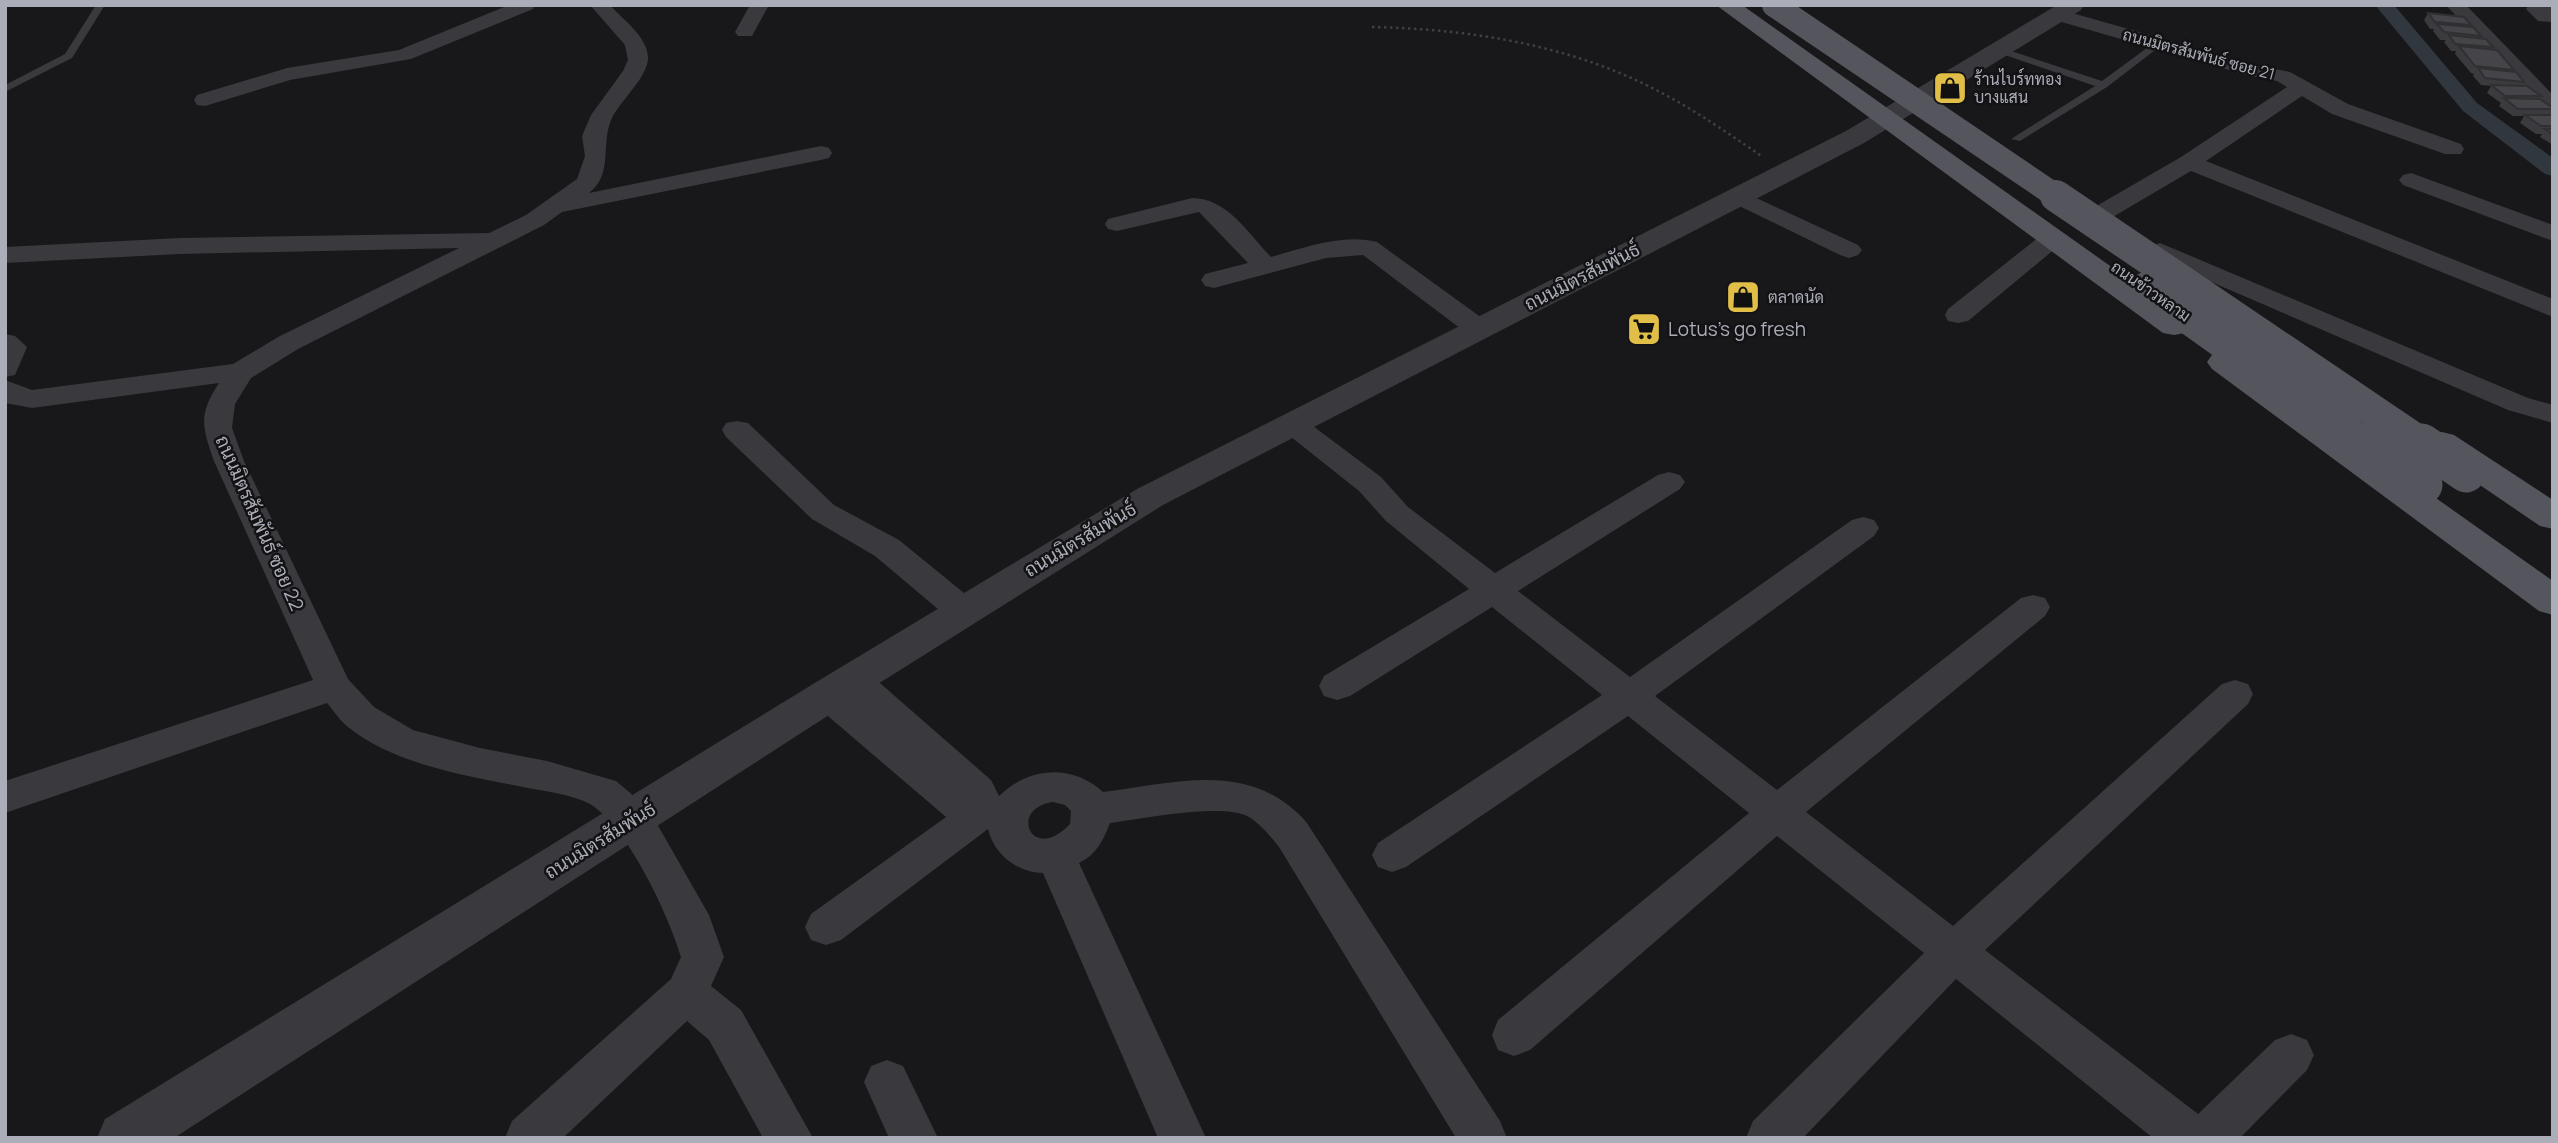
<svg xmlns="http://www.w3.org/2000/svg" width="2558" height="1143" viewBox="0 0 2558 1143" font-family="Manrope,Sarabun,sans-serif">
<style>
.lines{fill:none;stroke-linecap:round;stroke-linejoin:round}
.canal{fill:#31373e;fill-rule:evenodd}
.path{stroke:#3f4045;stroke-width:2.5;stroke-dasharray:2.5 3.5;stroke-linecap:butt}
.service{fill:#39393e;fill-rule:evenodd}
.minor{fill:#39393e;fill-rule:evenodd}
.tertiary{fill:#39393e;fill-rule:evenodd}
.primary{fill:#55565d;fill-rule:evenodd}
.primary-bridge-far2{stroke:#55565d;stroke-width:24}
.primary-bridge-far1{stroke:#55565d;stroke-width:32}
.primary-bridge{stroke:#55565d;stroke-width:39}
.wall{fill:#3b3b3f}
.building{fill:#454549;stroke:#303033;stroke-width:2}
.labels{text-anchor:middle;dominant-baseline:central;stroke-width:5;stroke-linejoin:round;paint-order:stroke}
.far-street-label{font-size:16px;fill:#abaeb8;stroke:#131214}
.far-poi-label{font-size:16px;fill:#abaeb8;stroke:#131214;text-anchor:start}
.street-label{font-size:19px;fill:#abaeb8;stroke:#131214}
.poi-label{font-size:19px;fill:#abaeb8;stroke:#131214;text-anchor:start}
</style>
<rect width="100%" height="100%" fill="#181719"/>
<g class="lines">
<path class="canal" d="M2375,5H2394L2477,103L2553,158V176L2545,174L2463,111Z"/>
<path class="path" d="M1372,27C1470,29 1571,45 1658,91C1695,110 1729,134 1763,157"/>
<path class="service" d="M96,5H105L72,58L5,92V85L65,54Z
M2155,42L2163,44L2107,87L2020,141L2011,139L2095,86L1999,53V49H2005L2102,81Z"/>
<path class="minor" d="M509,5H535L533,9L411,59L290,80L205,106L197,105L194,100L197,95L287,68L399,50Z
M590,5H610C623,20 647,36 648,57C649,76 620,101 612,118C600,143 614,174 589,193L821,146L829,148L832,153L829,158L821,160L562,212L544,225L298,349L251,378L235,404L232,428L244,461L348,679L374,707L413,730L480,748L547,761L616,781L648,808L709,915L724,957L711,986L741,1010L813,1138H763L709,1040L687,1021L563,1138H505L512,1121L671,979L681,957C669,916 627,826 590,804C571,794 543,791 523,787C467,776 393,764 348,727C340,721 334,711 327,703L5,813V781L313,680L214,461C202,426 198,415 219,383L32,408L5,403V380L32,390L233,364L278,337L459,248L180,254L5,263V247L180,238L489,233L526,215L577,179L585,156L582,136L591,115L623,71L628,60L625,45Z
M750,5H769L752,36H738L735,32Z
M2446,5H2466L2553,95V114L2545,113Z
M2058,9L2259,66L2290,72L2348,104L2461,144L2464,149L2461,154H2445L2332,114L2302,96L2206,161L2553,299V317L2191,171L2111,218L2102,220L2093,218L2090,213L2093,208L2181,157L2287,87L2277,81L2250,76L2051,19L2048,15Z
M2411,173L2553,225V241L2403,185L2399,180L2403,175Z
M1739,190L1858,245L1862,250L1858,255L1849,258L1840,255L1731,202L1727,197L1731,192Z
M1192,198C1227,198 1248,233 1271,257C1303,248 1343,233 1377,242L1489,323L1493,329L1489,335L1479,337L1469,335L1363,255L1326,258L1214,288L1205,286L1201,280L1205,274L1248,263L1199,212L1117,231L1108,229L1105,224L1108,219Z
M2053,231L2062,233L2065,238L2062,243L1968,321L1958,323L1948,321L1945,315L1948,309L2044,233Z
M2160,243L2528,398L2553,405V423L2508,410L2151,256L2147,251L2151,246Z
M5,334L15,336L27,347L15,375L5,377Z
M1291,414L1301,417L1381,477L1408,507L1495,573L1658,475L1669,472L1680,475L1685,482L1680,489L1518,591L1630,677L1852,520L1863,517L1874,520L1879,528L1874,536L1655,696L1777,790L2021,598L2033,595L2045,598L2050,607L2045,616L1806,812L1953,926L2222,684L2235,680L2248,684L2253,694L2248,704L1985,950L2198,1114L2275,1040L2291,1034L2307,1040L2314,1055L2307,1070L2240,1138H2153L1956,979L1803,1138H1746L1753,1121L1924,953L1777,836L1530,1050L1514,1056L1498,1050L1492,1035L1498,1020L1749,813L1628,716L1406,867L1392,872L1378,867L1372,855L1378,843L1602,695L1492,607L1350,696L1337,700L1324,696L1319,686L1324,676L1469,589L1386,521L1359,491L1281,429L1276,423L1281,417Z
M737,421L748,423L834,505L899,540L975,602L980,611L975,620L963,623L951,620L875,556L812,519L726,437L722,430L726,423Z
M852,667L865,670L991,780L999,796C1028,767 1072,763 1103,792C1177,783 1251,759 1307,823L1500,1121L1507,1138H1456L1279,847C1270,836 1260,823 1247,816C1220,803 1140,819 1110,823C1103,841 1096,855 1079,863L1206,1138H1158L1043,873C1017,872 994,855 988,829L841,940L826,945L811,940L805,927L811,914L946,817L815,705L810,695L815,685L828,681L836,684L834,680L839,670ZM1053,802L1065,805L1071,811L1070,824C1031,865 1008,808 1053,802Z
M887,1060L903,1066L938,1138H889L864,1082L871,1066Z"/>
<path class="tertiary" d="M2057,5H2084L2081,10L1864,143L1163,505L843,706L174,1138H97L105,1119L813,684L1137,489L1846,131Z"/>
<path class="primary" d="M1716,5H1742L2185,319L2190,326L2185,333L2174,335L2163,333Z
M2223,352L2234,355L2553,581V615L2539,611L2212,369L2207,362L2212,355Z
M2442,432L2454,435L2553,500V529L2540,526L2430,451L2425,443L2430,435Z"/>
<path class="primary-bridge-far2" d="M1774,5L2059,198"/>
<path class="primary-bridge-far1" d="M2056,196L2424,445
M2146,288L2366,445"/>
<path class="primary-bridge" d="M2364,443L2423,485
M2422,443L2466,473"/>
</g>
<path class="wall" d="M2529,5H2553V22L2538,21L2526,9Z
M2428,13L2471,25L2470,27L2481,36L2479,38L2493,47L2492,50L2514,70L2513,72L2524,82L2522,86L2541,96L2540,99L2553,108V112L2551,115H2553V145L2540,137L2542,134H2536L2520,123L2524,116H2513L2499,106L2501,103L2487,93L2491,86L2481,85L2473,76L2474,74L2471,73L2455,54L2456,51H2451L2444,42L2446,40H2440L2433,31L2434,29H2430L2424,20Z"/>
<path class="building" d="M2428,13L2464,17L2471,25L2435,22Z
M2437,24L2473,27L2481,36L2444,32Z
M2449,35L2486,39L2493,47L2455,44Z
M2459,46L2497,50L2514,70L2475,66Z
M2478,68L2516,72L2524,82L2485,78Z
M2491,85L2527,86L2541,96H2505Z
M2504,98L2540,99L2553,108V109H2518Z
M2525,115H2553V126H2541Z
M2545,129H2553V134Z"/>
<defs>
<g id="shop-square" transform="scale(1.75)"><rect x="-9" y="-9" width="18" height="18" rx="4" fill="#e1be48" stroke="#131214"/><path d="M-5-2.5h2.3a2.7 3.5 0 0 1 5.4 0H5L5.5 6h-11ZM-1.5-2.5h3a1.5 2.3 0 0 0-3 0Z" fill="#111"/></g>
<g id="supermarket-square" transform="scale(1.75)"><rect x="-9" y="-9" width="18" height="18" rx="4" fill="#e1be48" stroke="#131214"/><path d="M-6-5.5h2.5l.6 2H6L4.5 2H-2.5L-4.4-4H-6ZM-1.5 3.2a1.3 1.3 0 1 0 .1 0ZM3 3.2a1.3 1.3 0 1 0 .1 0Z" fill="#111"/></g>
</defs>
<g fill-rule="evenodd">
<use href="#shop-square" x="1950" y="88"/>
<use href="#shop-square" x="1743" y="297"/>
<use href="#supermarket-square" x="1644" y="329"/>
</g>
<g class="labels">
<g class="far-street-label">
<text transform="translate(2199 54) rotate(15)">ถนนมิตรสัมพันธ์ ซอย 21</text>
<text transform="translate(2151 291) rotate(35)">ถนนข้าวหลาม</text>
</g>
<g class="far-poi-label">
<text x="1974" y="79">ร้านไบร์ททอง<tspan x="1974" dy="18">บางแสน</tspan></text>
<text x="1768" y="297">ตลาดนัด</text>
</g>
<g class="street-label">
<text transform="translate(1582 276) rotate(-27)">ถนนมิตรสัมพันธ์</text>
<text transform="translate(260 523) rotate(66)">ถนนมิตรสัมพันธ์ ซอย 22</text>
<text transform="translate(1080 539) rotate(-31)">ถนนมิตรสัมพันธ์</text>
<text transform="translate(600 840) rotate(-32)">ถนนมิตรสัมพันธ์</text>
</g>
<g class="poi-label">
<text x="1668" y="329">Lotus's go fresh</text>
</g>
</g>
<rect width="2558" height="1143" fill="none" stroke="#abaeb8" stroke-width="14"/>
</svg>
